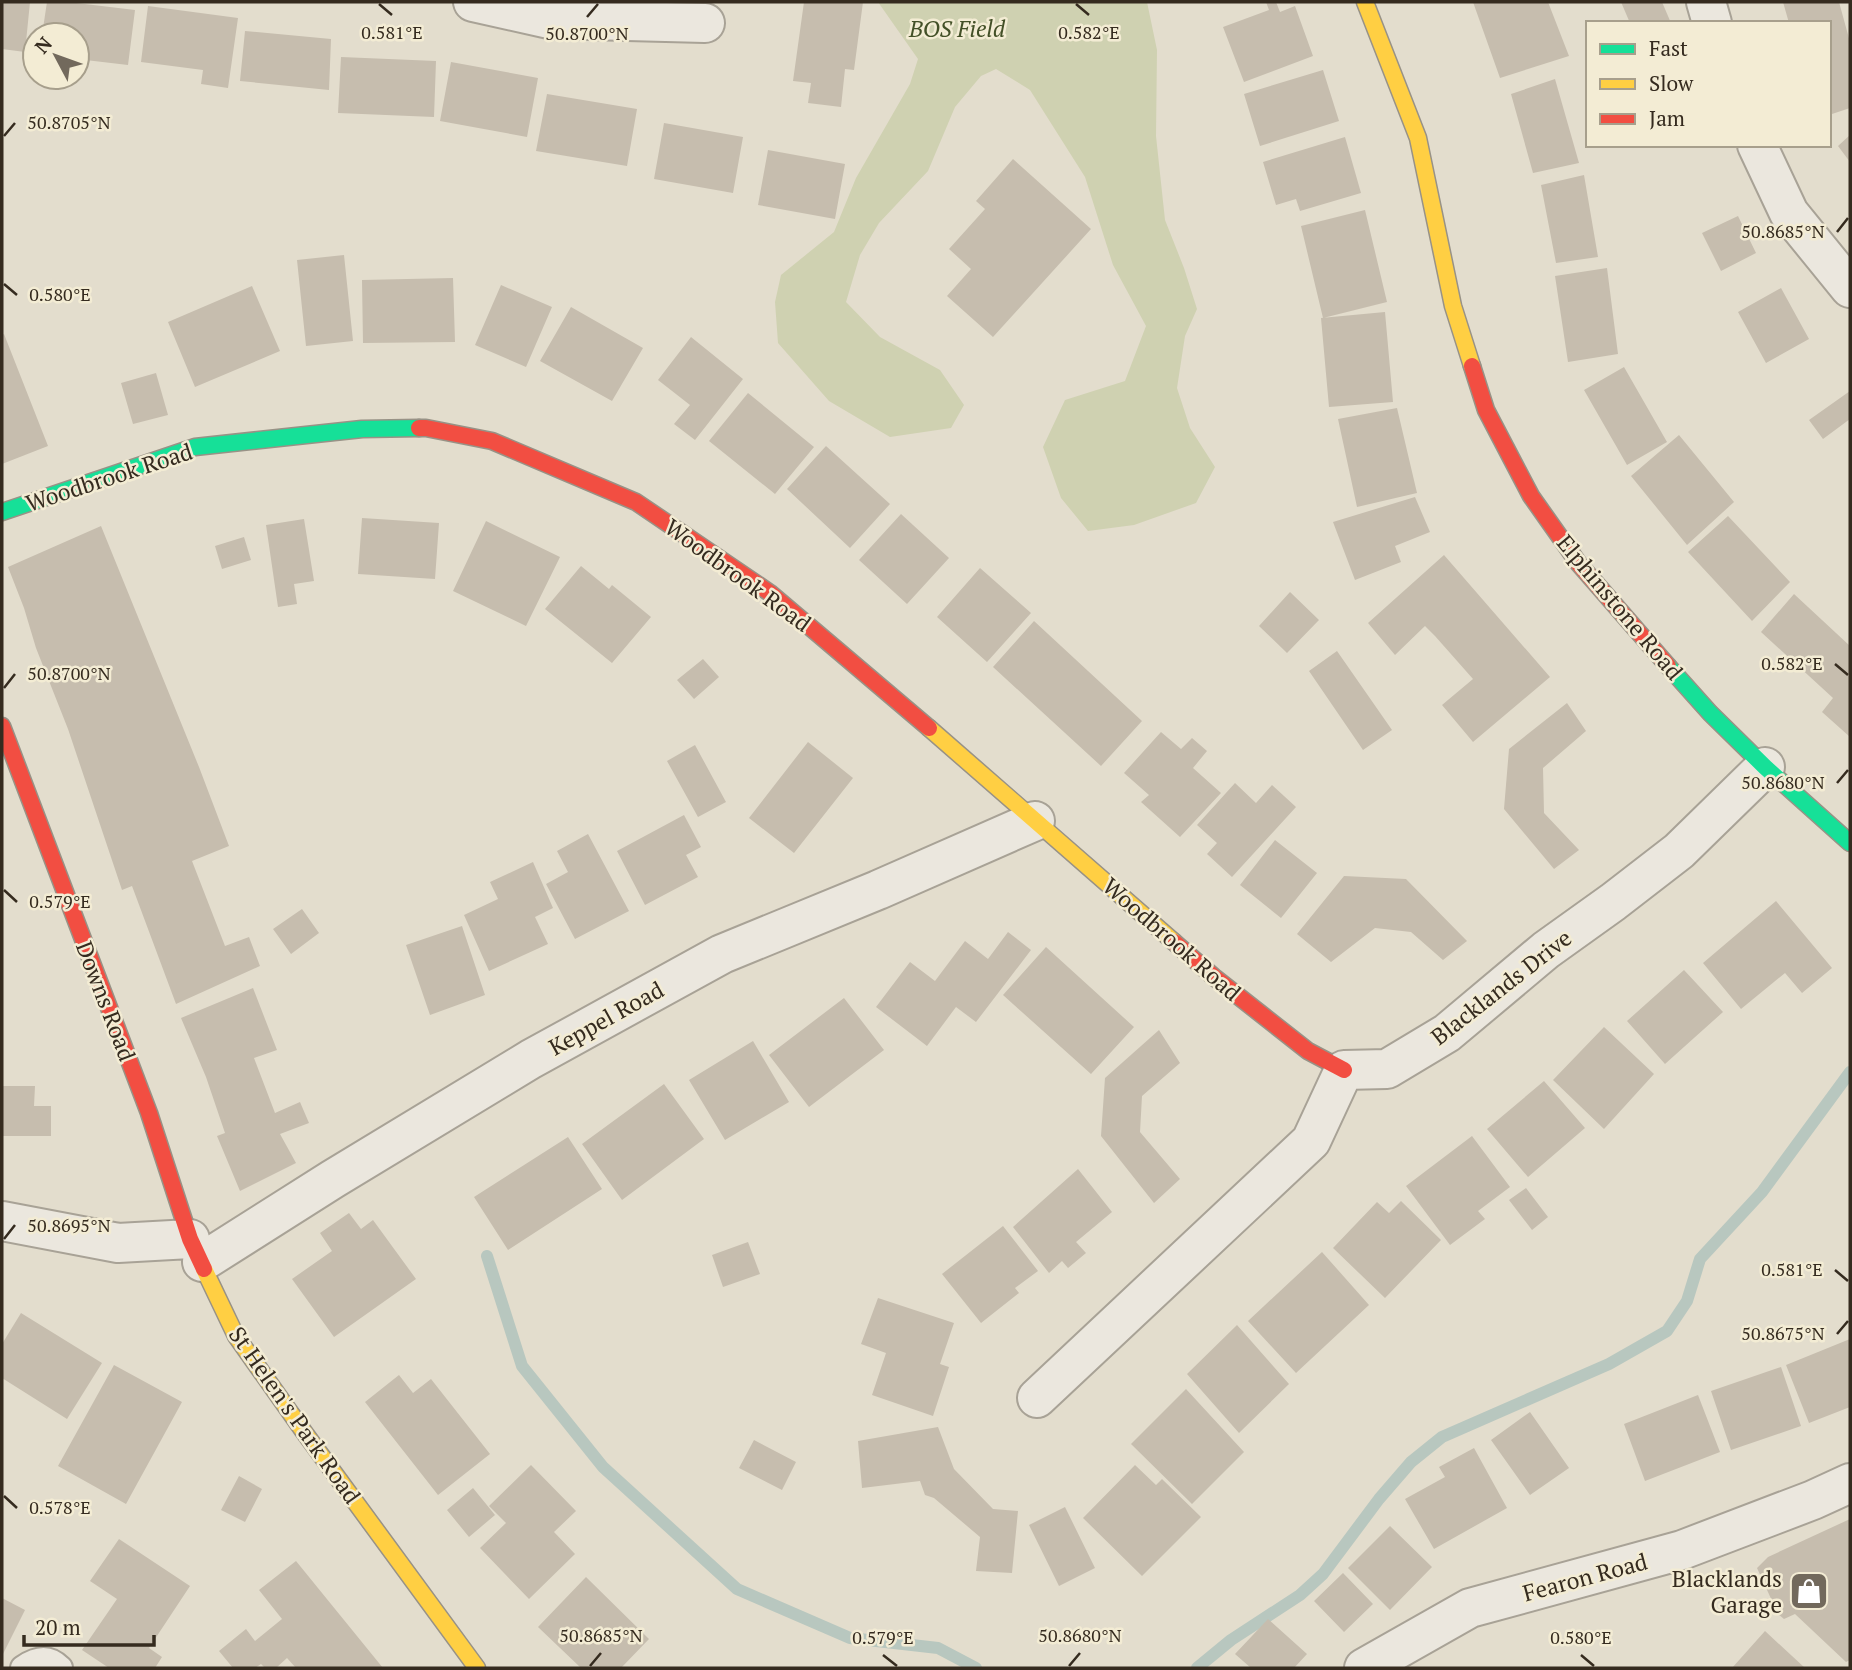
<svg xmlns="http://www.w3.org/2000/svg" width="1852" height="1670" viewBox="0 0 1852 1670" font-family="'PT Serif',serif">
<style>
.green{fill:#cfd1b1}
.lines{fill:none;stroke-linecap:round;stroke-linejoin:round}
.stream{stroke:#b8c7bf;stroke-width:12}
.building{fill:#c6bdae}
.lane-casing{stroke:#a8a296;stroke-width:28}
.street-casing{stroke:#a8a296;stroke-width:42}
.fast-casing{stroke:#989286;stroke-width:19}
.slow-casing{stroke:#989286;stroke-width:19}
.jam-casing{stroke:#989286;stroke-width:19}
.lane{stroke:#ebe7de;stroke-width:24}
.street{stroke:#ebe7de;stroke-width:38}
.fast{stroke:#16e098;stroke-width:16}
.slow{stroke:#ffcf43;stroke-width:16}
.jam{stroke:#f24e42;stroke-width:16}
.ticks{fill:none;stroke:#352b1f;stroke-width:2.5}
.labels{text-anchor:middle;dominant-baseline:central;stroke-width:5;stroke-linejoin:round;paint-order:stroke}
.park-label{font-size:23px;font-style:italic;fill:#435027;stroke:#f3ecd4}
.street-label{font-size:23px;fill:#352b1f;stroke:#f3ecd4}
.poi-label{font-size:23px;fill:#352b1f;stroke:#f3ecd4;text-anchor:end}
.ticks-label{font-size:18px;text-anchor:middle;fill:#352b1f;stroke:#f3ecd4;stroke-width:5;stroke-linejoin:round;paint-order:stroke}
</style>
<rect width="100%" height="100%" fill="#e3ddcd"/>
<path class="green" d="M878,2H1147L1157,50L1156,136L1165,220L1184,268L1197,309L1185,336L1177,388L1190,428L1215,467L1196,503L1134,525L1088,531L1061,498L1043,447L1065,400L1125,381L1146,326L1113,265L1085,177L1030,90L996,69L981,76L955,107L928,171L879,223L860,255L846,302L880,337L940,370L964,405L951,428L890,437L829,401L778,343L775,302L781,275L834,232L856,178L910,84L918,59Z"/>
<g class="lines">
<path class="stream" d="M487,1256L522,1366L603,1467L737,1589L850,1638L938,1648L976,1668
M1197,1668L1231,1640L1300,1595L1323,1574L1379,1499L1411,1462L1442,1437L1609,1364L1667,1331L1687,1301L1700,1259L1762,1192L1850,1072"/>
</g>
<path class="building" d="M2,2H30L25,52L2,49Z
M47,2H68L135,10L128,65L77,59V35H42Z
M804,2H863L854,70L845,69L841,107L808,103L811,83L793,81Z
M1266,2H1276L1280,12L1295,6L1313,56L1244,82L1223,27L1269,10Z
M1473,2H1548L1569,56L1500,78Z
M1621,2H1662L1671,23H1630Z
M1783,2H1839L1850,42V108L1829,115V23H1789Z
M148,6L238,18L228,88L201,84L203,70L141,62Z
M245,31L331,39L329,90L240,81Z
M341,57L436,61L434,117L338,113Z
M451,62L538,78L527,137L440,121Z
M1323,70L1339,121L1260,146L1244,94Z
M1555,79L1579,163L1533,173L1511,94Z
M547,94L637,109L627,166L536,151Z
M664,123L743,137L733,193L654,179Z
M1850,135V162L1838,146Z
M1345,137L1361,193L1300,211L1296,199L1276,205L1263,162Z
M768,150L845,164L835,219L758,205Z
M1013,159L1091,229L993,337L947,296L971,269L949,249L985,209L976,201Z
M1584,175L1598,257L1556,263L1541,185Z
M1365,210L1387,302L1323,318L1301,226Z
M1738,216L1756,253L1721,271L1702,233Z
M344,255L353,341L306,346L297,260Z
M1607,268L1618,354L1568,362L1555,276Z
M453,278L455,342L363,343L362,280Z
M501,285L552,307L526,367L475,345Z
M252,286L280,351L195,387L168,322Z
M1781,288L1809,339L1766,363L1738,312Z
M571,307L643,348L612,401L540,361Z
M1385,312L1393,402L1329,407L1321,318Z
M4,334L48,446L2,464V335Z
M691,337L743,379L695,440L674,424L690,405L658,380Z
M1624,367L1667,442L1627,465L1584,390Z
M156,373L168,415L133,424L121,383Z
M1850,391V419L1823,439L1809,420Z
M748,393L814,447L775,494L709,441Z
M1397,408L1417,493L1357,507L1338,419Z
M1679,435L1734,502L1687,545L1631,476Z
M826,446L890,504L850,548L787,489Z
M1415,497L1430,532L1395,546L1401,562L1355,580L1333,522Z
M901,514L949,558L907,604L859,560Z
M1728,516L1790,582L1752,621L1688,552Z
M362,518L439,523L435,579L358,574Z
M304,519L314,581L294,584L297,604L278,607L266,525Z
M486,521L560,557L526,626L453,591Z
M101,526L199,767L229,846L192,861L225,946L249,937L260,966L176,1004L132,886L122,890L68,729L36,648L24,608L8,567Z
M244,537L251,560L222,569L215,546Z
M1444,555L1550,677L1473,742L1442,705L1473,679L1435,636L1425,626L1395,655L1368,623Z
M581,566L609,589L612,585L651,617L612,663L545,609Z
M980,568L1031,613L987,662L937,617Z
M1290,592L1319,620L1287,653L1259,626Z
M1794,594L1850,646V737L1822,712L1833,698L1761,632Z
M1034,621L1142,721L1101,766L993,667Z
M1337,651L1392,730L1363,750L1309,671Z
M703,659L719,677L694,699L677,680Z
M1567,703L1586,731L1543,768L1544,813L1579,850L1554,869L1504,809L1509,749Z
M1161,732L1181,749L1192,738L1207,751L1193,768L1221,793L1180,837L1141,802L1149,795L1124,773Z
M808,742L853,778L794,853L749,818Z
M695,745L726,802L698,817L667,761Z
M1235,783L1256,803L1272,785L1296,807L1232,877L1207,854L1217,843L1197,825Z
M684,815L701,847L686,855L698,877L645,905L617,851Z
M588,834L629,911L575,939L546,884L568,872L557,851Z
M1275,840L1317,873L1281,918L1240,885Z
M533,862L553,908L535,917L548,944L489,971L464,915L498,899L490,882Z
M1344,876L1406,879L1467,941L1443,960L1411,932L1375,928L1331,962L1297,934Z
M1776,901L1832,968L1802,993L1785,973L1741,1009L1703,963Z
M302,909L319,933L291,954L273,929Z
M462,926L485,995L430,1015L406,945Z
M1008,932L1031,950L976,1022L956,1007L927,1046L876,1007L910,962L935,981L965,941L988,959Z
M1046,947L1134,1027L1091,1074L1003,995Z
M1684,970L1723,1012L1665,1064L1627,1021Z
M253,988L277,1050L254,1058L275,1113L300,1102L309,1123L280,1134L296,1163L240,1191L217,1136L225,1133L206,1077L181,1018Z
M844,998L884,1050L809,1107L769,1055Z
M1604,1027L1654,1074L1604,1129L1553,1080Z
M1159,1030L1180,1063L1142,1096L1140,1132L1180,1179L1154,1203L1101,1136L1105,1078Z
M753,1041L789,1102L725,1140L689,1080Z
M1544,1081L1585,1128L1528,1177L1487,1129Z
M664,1084L704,1139L622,1200L582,1144Z
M2,1086H35L34,1106H51V1136H2Z
M1472,1136L1510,1187L1478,1211L1485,1219L1450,1245L1406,1186Z
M568,1137L602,1189L508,1250L474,1197Z
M1078,1169L1112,1212L1076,1242L1086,1253L1068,1268L1062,1261L1049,1273L1013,1227Z
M1526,1188L1548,1217L1532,1230L1509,1200Z
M1401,1201L1441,1240L1385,1298L1333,1248L1377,1202L1389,1213Z
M349,1213L361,1229L373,1220L416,1279L334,1337L292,1279L332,1251L320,1233Z
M1003,1226L1038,1271L1015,1288L1019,1293L981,1323L942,1274Z
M748,1242L760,1274L723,1287L712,1255Z
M1322,1252L1369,1305L1296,1373L1248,1321Z
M878,1298L954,1323L940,1364L949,1367L933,1416L872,1395L886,1353L861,1344Z
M21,1313L102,1363L67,1419L2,1378V1344Z
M1237,1325L1289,1384L1239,1433L1187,1374Z
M1850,1339V1407L1809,1423L1786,1365Z
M114,1365L182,1402L126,1504L58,1466Z
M1781,1367L1801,1426L1731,1450L1711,1391Z
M399,1375L413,1393L431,1379L490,1454L438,1495L365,1402Z
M1186,1389L1244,1452L1192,1504L1131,1444Z
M1698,1395L1720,1452L1645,1481L1624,1424Z
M1530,1412L1569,1468L1530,1495L1491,1440Z
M938,1427L954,1469L993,1509L1018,1511L1012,1573L976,1571L980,1537L934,1498L925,1495L920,1481L862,1488L858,1441Z
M754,1440L796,1462L782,1490L739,1468Z
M1474,1448L1507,1508L1434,1549L1405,1499L1445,1477L1439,1467Z
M531,1465L576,1511L554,1532L575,1554L529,1599L480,1548L506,1523L489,1506Z
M1135,1465L1156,1485L1162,1479L1201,1517L1142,1576L1083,1518Z
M239,1476L262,1489L245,1522L221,1510Z
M473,1488L495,1515L469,1537L447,1510Z
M1065,1507L1095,1568L1059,1586L1029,1525Z
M1850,1519V1660L1846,1662L1795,1614L1784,1619L1778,1614L1757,1568L1768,1557Z
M1390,1526L1432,1567L1390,1610L1348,1568Z
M119,1539L190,1586L149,1648L162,1657L155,1668H109L82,1650L117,1599L90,1581Z
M296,1561L383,1668H296L287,1658L276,1668H265L261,1664L255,1668H233L219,1651L246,1629L255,1641L282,1619L259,1590Z
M1343,1573L1373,1604L1344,1632L1314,1601Z
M586,1577L649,1639L621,1668H581L538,1627Z
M2,1598L25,1610L2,1656Z
M1268,1619L1307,1654L1294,1668H1251L1235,1654Z
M1765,1631L1805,1668H1732Z"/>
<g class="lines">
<g class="lane-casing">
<path id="lane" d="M23,1668C36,1659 48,1656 60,1668"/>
</g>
<g class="street-casing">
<path id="street" d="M473,2L549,19L705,23
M1706,2L1712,23
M1757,145L1789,213L1850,288
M2,1221L118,1243L190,1239
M202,1262L333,1179L531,1059L722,954L878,890L1035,821
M1037,1398L1311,1141L1344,1070L1387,1069L1447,1033L1546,950L1613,902L1679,851L1765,767
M1364,1668L1470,1608L1682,1550L1813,1500L1850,1483"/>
</g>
<g class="fast-casing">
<path id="fast" d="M2,512L195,447L362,429L419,428
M1668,666L1710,713L1765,767L1850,843"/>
</g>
<g class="slow-casing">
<path id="slow" d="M1365,2L1418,138L1453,306L1472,366
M929,728L1174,942
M204,1269L236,1336L304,1432L477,1668"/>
</g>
<g class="jam-casing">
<path id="jam" d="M1472,366L1486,410L1531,496L1579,564L1668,666
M419,428H426L492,441L636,502L770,593L929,728
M2,726L149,1113L190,1239L204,1269
M1174,942L1214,977L1308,1051L1344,1070"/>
</g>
<use href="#lane" class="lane"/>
<use href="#street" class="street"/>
<use href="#fast" class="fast"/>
<use href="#slow" class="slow"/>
<use href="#jam" class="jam"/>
</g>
<path class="ticks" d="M379,4L392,15M1076,4L1089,15M587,17L598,4M4,136L15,123M1837,232L1848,218M4,284L17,295M1835,664L1848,675M4,688L15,674M1837,783L1848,770M4,890L17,902M4,1239L15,1225M1835,1270L1848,1281M1837,1334L1848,1321M4,1496L17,1508M883,1655L897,1666M1581,1655L1594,1666M590,1666L601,1653M1069,1666L1080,1653"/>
<defs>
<g id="shop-square" transform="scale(2.0125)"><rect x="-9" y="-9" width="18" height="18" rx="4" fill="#72695c" stroke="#f3ecd4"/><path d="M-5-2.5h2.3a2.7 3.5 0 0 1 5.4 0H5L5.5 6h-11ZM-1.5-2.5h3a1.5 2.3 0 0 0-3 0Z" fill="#fff"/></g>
</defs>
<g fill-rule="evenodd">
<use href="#shop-square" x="1809" y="1591"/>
</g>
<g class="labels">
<g class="park-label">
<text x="957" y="28">BOS Field</text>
</g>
<g class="street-label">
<text transform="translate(109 477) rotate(-18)">Woodbrook Road</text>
<text transform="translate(738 575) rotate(36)">Woodbrook Road</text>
<text transform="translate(1620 607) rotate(50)">Elphinstone Road</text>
<text transform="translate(1172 939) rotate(41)">Woodbrook Road</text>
<text transform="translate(1501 987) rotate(-38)">Blacklands Drive</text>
<text transform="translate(106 1001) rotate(69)">Downs Road</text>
<text transform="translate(606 1018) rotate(-29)">Keppel Road</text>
<text transform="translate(295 1415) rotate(55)">St Helen's Park Road</text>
<text transform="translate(1585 1577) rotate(-15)">Fearon Road</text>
</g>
<g class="poi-label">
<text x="1782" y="1578">Blacklands<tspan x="1782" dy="26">Garage</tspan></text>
</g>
</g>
<g class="ticks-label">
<text x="392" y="39">0.581°E</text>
<text x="1089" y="39">0.582°E</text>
<text x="587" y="40">50.8700°N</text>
<text x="69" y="129">50.8705°N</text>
<text x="1783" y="238">50.8685°N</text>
<text x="60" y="301">0.580°E</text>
<text x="1792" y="670">0.582°E</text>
<text x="69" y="680">50.8700°N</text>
<text x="1783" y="789">50.8680°N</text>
<text x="60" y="908">0.579°E</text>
<text x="69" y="1232">50.8695°N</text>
<text x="1792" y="1276">0.581°E</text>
<text x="1783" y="1340">50.8675°N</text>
<text x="60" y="1514">0.578°E</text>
<text x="601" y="1642">50.8685°N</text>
<text x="1080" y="1642">50.8680°N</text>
<text x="883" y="1644">0.579°E</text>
<text x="1581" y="1644">0.580°E</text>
</g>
<rect width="1852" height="1670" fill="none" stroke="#352b1f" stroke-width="7"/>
<rect x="1586" y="21" width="245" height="126" fill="#f3ecd4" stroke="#a79f8c" stroke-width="2"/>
<rect x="1600" y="44" width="35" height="10" fill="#16e098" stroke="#a79f8c" stroke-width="2"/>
<text x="1649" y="56" font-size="21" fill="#352b1f">Fast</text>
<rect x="1600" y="79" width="35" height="10" fill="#ffcf43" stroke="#a79f8c" stroke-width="2"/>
<text x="1649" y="91" font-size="21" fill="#352b1f">Slow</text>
<rect x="1600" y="114" width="35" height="10" fill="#f24e42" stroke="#a79f8c" stroke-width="2"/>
<text x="1649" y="126" font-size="21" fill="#352b1f">Jam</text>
<g transform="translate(56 56) rotate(311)"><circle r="33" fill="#f3ecd4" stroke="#a79f8c" stroke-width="2"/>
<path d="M0-5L12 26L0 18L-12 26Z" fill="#72695c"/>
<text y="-10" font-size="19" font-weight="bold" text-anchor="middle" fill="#352b1f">N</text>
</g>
<path d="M24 1635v10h130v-10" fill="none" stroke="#352b1f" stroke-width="3.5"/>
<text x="35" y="1635" font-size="21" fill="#352b1f" stroke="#f3ecd4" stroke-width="5" paint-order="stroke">20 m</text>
</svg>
